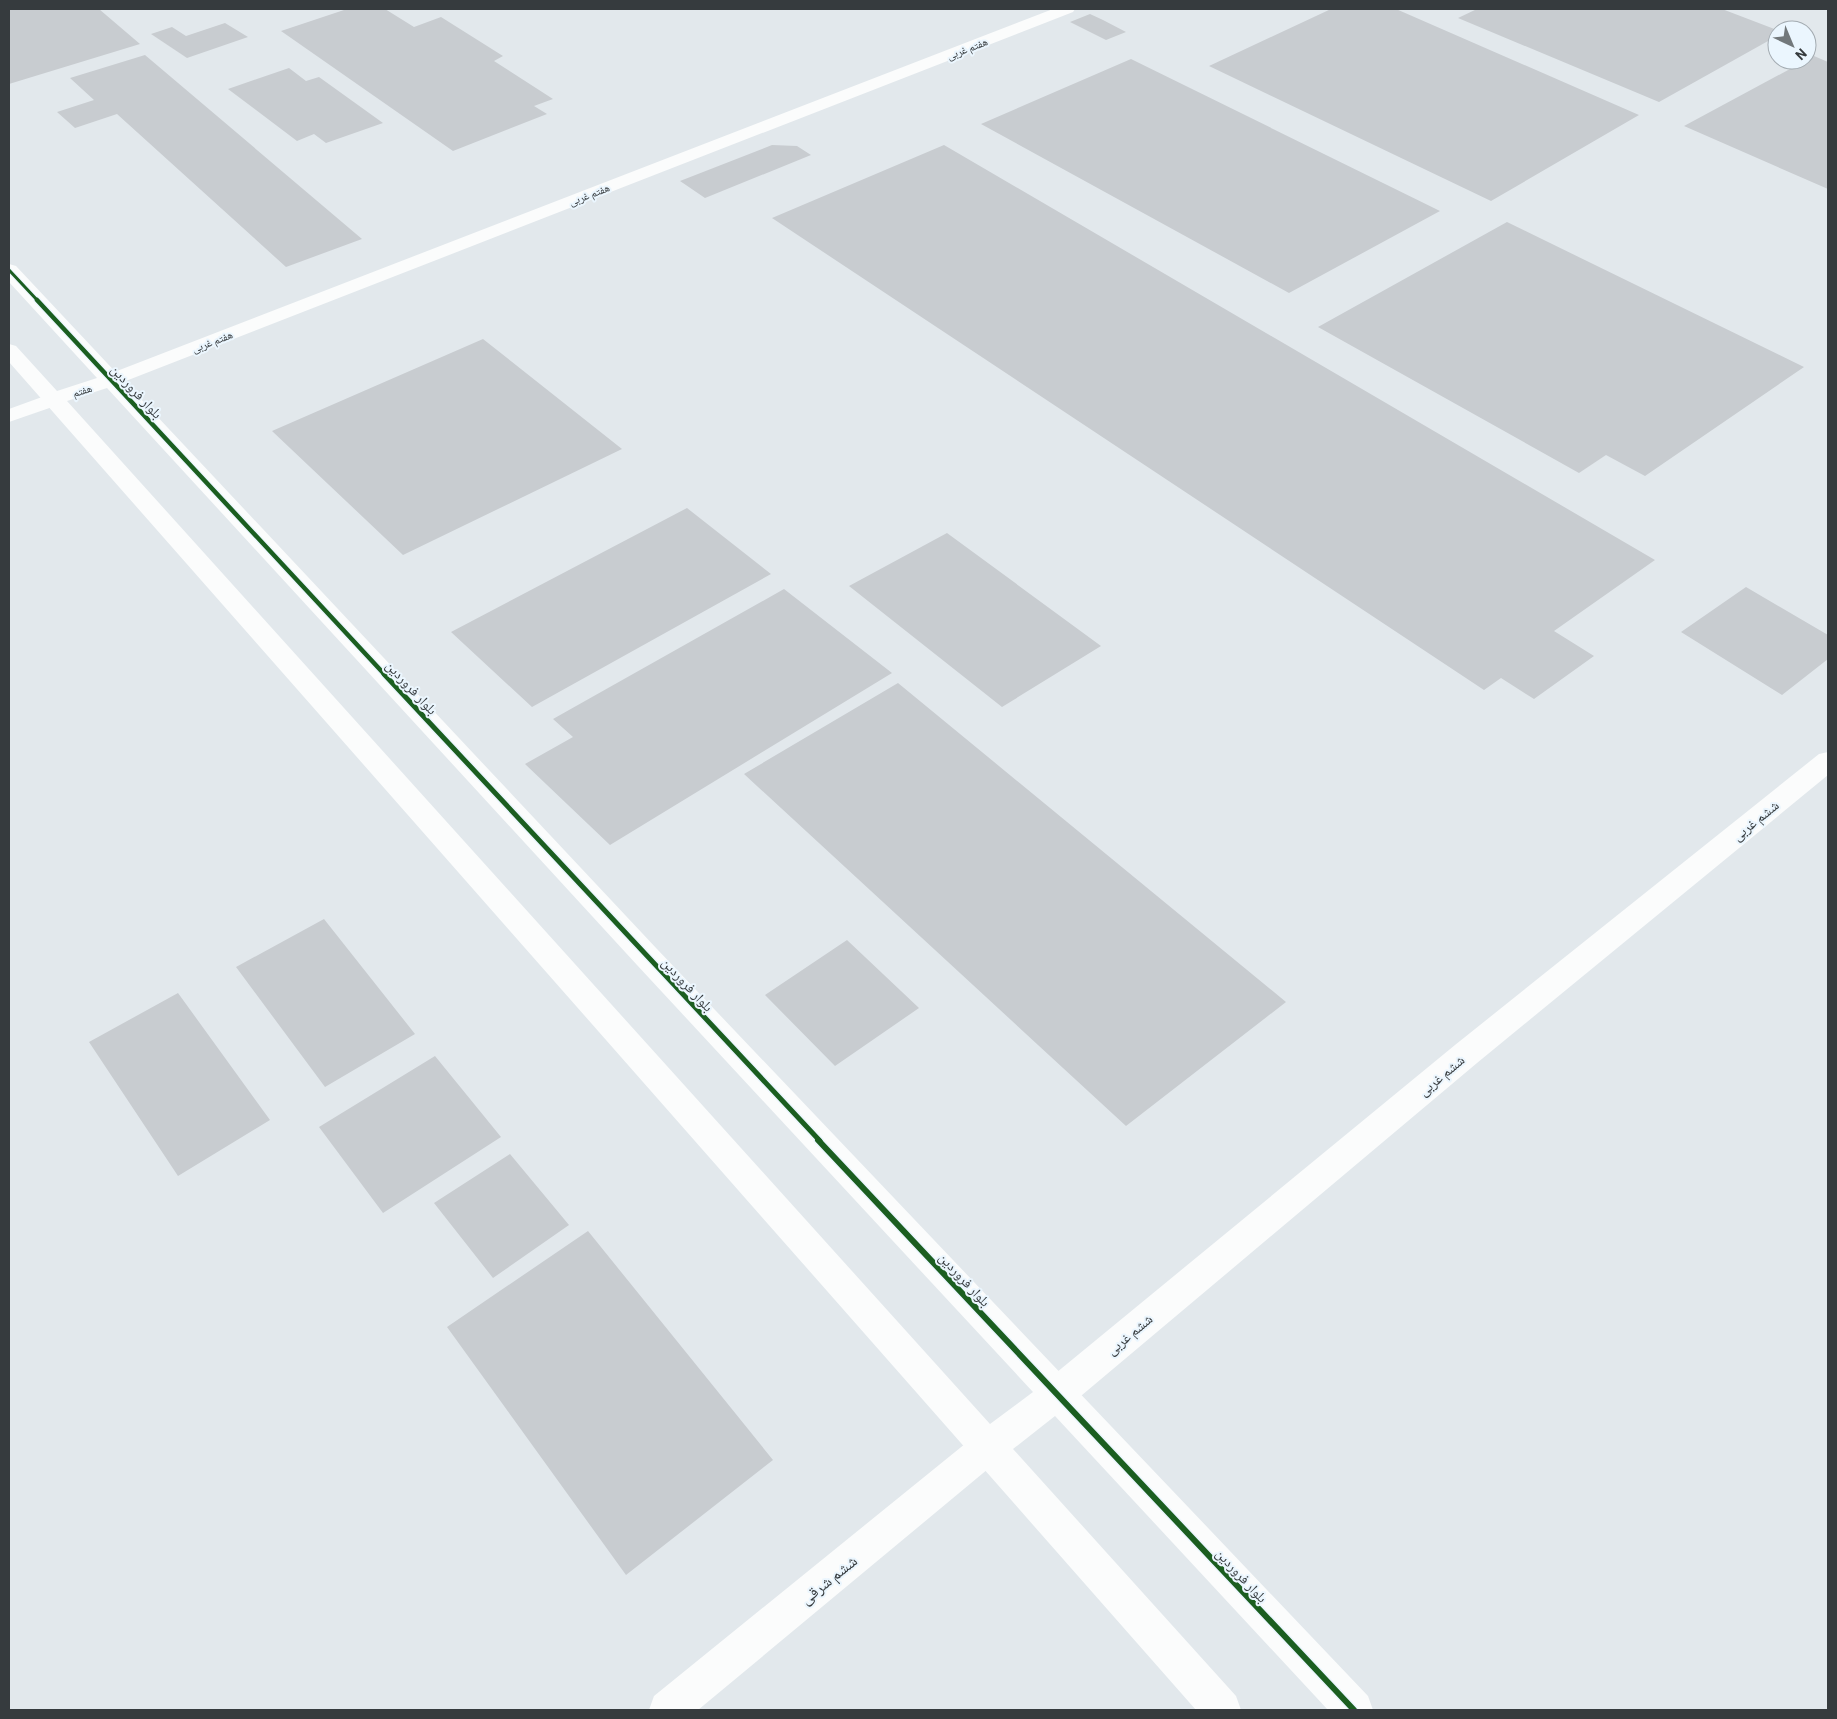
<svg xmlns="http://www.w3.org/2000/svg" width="1837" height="1719" viewBox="0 0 1837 1719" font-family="Barlow,'Noto Naskh Arabic',sans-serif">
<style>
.building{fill:#c8ccd0}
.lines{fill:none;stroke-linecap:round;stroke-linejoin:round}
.service{fill:#fbfcfc;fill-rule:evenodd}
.tertiary{fill:#fbfcfc;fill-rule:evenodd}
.cycleway-far3-casing{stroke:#ebf6fe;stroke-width:5}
.cycleway-far2-casing{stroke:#ebf6fe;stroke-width:7}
.cycleway-far1-casing{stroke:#ebf6fe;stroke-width:8}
.cycleway-casing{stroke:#ebf6fe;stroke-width:9}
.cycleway-far3{stroke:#1b5e20;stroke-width:3}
.cycleway-far2{stroke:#1b5e20;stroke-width:4.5}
.cycleway-far1{stroke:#1b5e20;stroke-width:5}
.cycleway{stroke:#1b5e20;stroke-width:6}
.labels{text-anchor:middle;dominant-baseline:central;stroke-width:4;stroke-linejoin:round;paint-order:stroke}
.far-street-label{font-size:11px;fill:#363b3e;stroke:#ebf6fe}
.street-label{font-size:14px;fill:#363b3e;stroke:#ebf6fe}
.near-street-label{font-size:16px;fill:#363b3e;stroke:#ebf6fe}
</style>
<rect width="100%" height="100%" fill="#e2e8ec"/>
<path class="building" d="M9,9H99L140,44L9,84Z
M347,9H385L414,27L441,17L503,56L494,61L553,99L534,106L547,114L453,151L281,31Z
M1331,9H1396L1639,115L1491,201L1209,66Z
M1477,9H1722L1777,30V36L1659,102L1458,18Z
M1090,14L1103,20L1126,32L1106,40L1070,22Z
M225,23L248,37L187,58L151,34L172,27L186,36Z
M145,55L362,239L286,267L117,114L75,128L57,112L94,100L70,78Z
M1814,56L1828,62V189L1684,126Z
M1131,59L1440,211L1289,293L981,124Z
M289,68L306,81L319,77L383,123L326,143L314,134L297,141L228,89Z
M772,145L797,146L811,155L705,198L680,181Z
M944,145L1655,560L1554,631L1594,656L1534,699L1501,678L1484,690L772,218Z
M1507,222L1804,367L1645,476L1606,455L1579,473L1318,327Z
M483,339L622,449L403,555L272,431Z
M687,508L771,574L532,707L451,632Z
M947,533L1101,646L1002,707L849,586Z
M1746,587L1828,635V659L1782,695L1681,632Z
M784,589L892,673L610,845L525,764L573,737L553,719Z
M898,683L1286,1002L1126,1126L744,774Z
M324,919L415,1034L325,1087L236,967Z
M847,940L919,1008L835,1066L765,995Z
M178,993L270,1120L178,1176L89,1042Z
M435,1056L501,1137L383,1213L319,1127Z
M510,1154L569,1225L493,1278L434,1203Z
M588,1231L773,1460L626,1575L447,1327Z"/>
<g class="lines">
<path class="service" d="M1053,9H1075L1073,12L118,384L111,386L104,384L100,380L104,376Z
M53,393L61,394L64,399L61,404L9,422V409Z
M1828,752V775L1477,1063L1069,1406L1057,1410L1045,1406L1040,1394L1045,1382L1455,1045L1819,754Z
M988,1430L1000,1435L1006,1447L1000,1459L698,1710H649L654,1696L976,1435Z"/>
<path class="tertiary" d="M9,264L16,266L657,949L1368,1696L1373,1710H1328L1055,1416L1013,1449L1236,1696L1241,1710H1196L9,362V344L16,346L57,391L97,378L9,282ZM107,388L637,965L1033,1392L990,1424L67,401Z"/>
<g class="cycleway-far3-casing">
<path id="cycleway-far3" d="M9,270L38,301"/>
</g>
<g class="cycleway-far2-casing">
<path id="cycleway-far2" d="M37,300L386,676"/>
</g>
<g class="cycleway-far1-casing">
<path id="cycleway-far1" d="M384,674L820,1141"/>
</g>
<g class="cycleway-casing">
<path id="cycleway" d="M818,1140L1354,1710"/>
</g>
<use href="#cycleway-far3" class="cycleway-far3"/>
<use href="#cycleway-far2" class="cycleway-far2"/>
<use href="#cycleway-far1" class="cycleway-far1"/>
<use href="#cycleway" class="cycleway"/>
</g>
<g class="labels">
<g class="far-street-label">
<text transform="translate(967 48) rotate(-21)">هفتم غربی</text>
<text transform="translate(589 194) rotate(-21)">هفتم غربی</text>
<text transform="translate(212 341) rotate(-21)">هفتم غربی</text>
<text transform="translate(82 390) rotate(-18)">هفتم</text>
</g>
<g class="street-label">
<text transform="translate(137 391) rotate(47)">بلوار فروردین</text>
<text transform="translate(412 687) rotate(47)">بلوار فروردین</text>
<text transform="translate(1755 820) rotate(-39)">ششم غربی</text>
<text transform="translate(688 984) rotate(47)">بلوار فروردین</text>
<text transform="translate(1441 1075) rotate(-40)">ششم غربی</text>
<text transform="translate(965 1279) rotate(47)">بلوار فروردین</text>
<text transform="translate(1129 1334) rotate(-40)">ششم غربی</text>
<text transform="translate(1242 1575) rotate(47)">بلوار فروردین</text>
</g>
<g class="near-street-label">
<text transform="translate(828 1579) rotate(-39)">ششم شرقی</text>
</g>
</g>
<rect width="1837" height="1719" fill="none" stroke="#363b3e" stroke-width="20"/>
<g transform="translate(1792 45) rotate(136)"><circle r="24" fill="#ebf6fe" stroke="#a3abb1"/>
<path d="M0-4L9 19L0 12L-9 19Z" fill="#72787b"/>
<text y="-8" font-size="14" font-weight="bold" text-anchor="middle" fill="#363b3e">N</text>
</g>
</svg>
